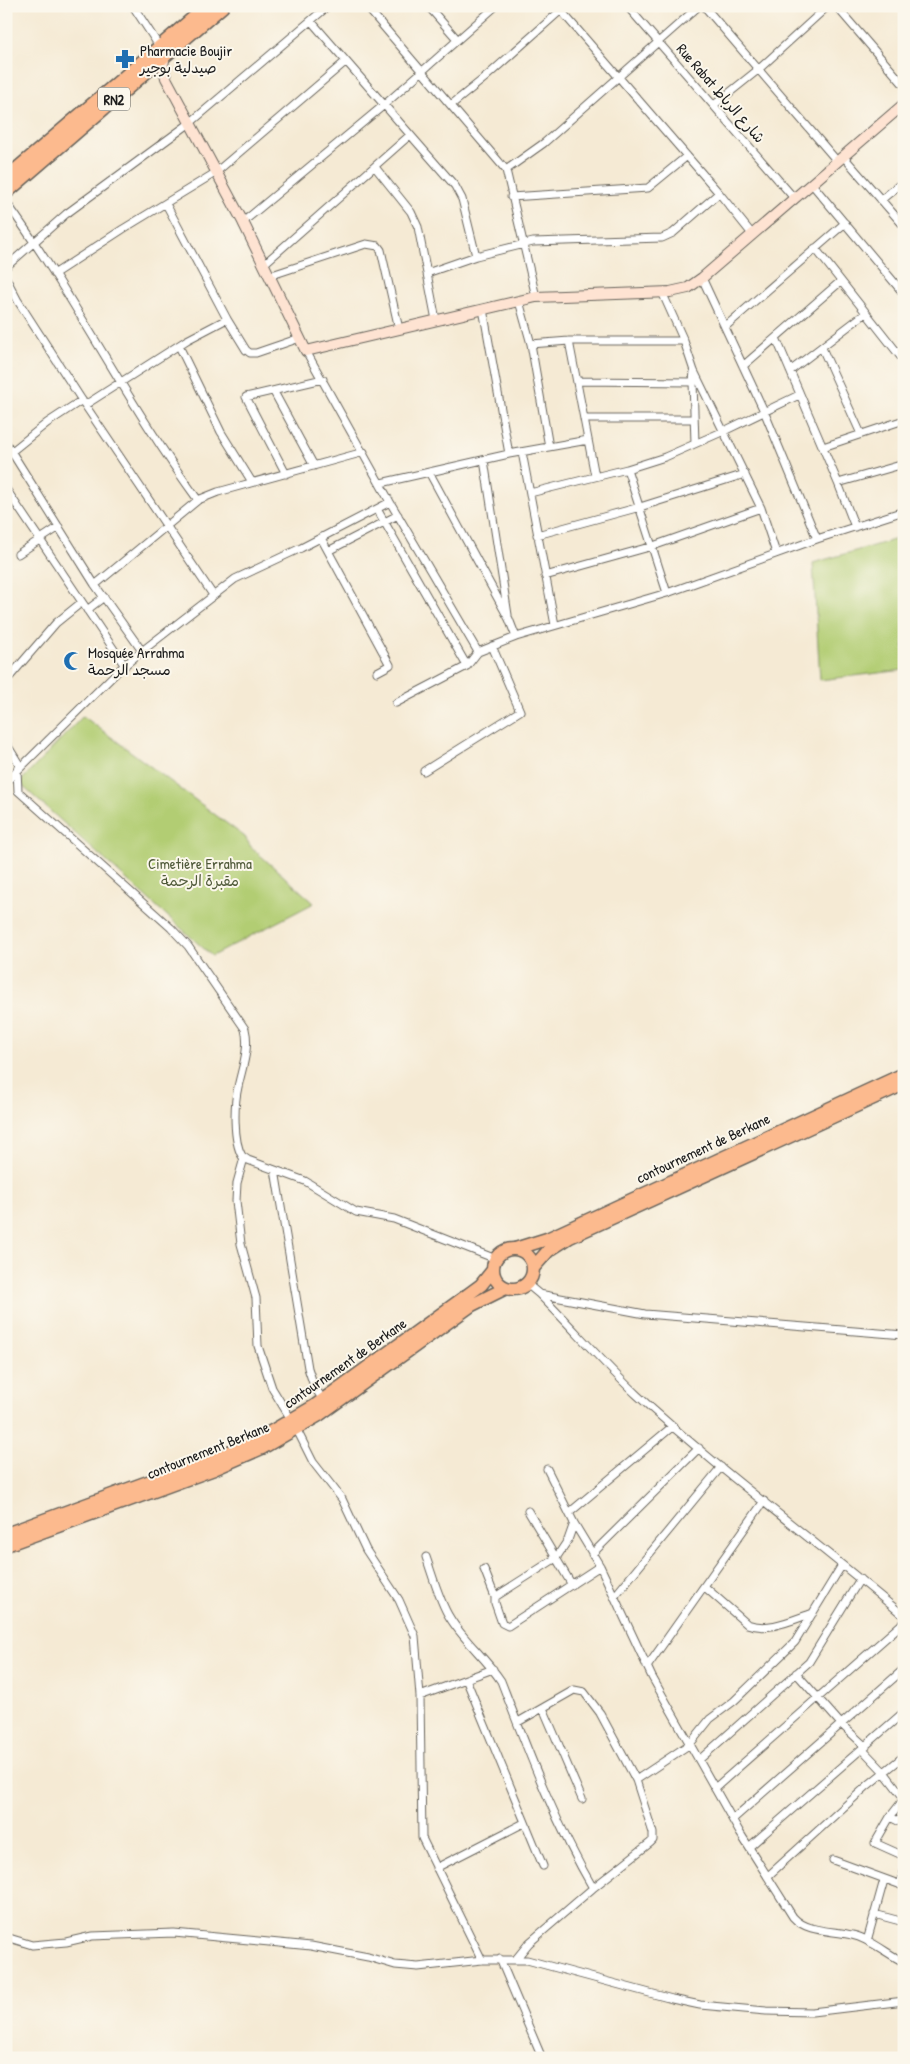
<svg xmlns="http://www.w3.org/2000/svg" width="910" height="2064" viewBox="0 0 910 2064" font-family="'Patrick Hand','Playpen Sans Arabic',sans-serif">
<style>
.green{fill:#b2cd73;stroke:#677448}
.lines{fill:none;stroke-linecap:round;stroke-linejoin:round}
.street-casing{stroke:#68645c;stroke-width:9}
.secondary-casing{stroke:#68645c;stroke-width:12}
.highway-casing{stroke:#68645c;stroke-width:15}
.street{stroke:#fff;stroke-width:7}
.secondary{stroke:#fee3d2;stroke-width:10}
.highway{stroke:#fcba8e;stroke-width:12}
.labels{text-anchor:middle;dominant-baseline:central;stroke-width:4;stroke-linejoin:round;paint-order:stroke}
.shield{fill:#fbf7ec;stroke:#5f5e5a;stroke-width:1}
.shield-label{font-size:14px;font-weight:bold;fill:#1c1c1c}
.poi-label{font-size:15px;fill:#1c1c1c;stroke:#fbf7ec;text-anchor:start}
.street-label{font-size:15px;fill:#1c1c1c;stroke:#fbf7ec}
.park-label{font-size:15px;fill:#505a3a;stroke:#fbf7ec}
</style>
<rect width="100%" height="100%" fill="#fbf7ec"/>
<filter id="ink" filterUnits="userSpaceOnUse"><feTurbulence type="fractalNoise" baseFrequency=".02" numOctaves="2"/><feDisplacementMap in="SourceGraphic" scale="10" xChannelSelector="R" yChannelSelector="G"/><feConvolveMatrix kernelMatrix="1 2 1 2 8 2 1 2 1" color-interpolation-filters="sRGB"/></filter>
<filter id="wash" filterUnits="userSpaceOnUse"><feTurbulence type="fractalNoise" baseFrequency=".0096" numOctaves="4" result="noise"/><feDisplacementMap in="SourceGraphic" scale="20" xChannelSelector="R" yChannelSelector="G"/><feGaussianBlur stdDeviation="1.12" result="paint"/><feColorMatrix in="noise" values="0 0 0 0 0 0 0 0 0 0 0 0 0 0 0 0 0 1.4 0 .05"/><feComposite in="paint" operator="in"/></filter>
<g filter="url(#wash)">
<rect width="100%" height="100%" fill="#f5ead4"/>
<path class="green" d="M904,537V670L820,680L813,563Z
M83,716L245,837L251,847L314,903L212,956L19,783Z"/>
</g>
<g filter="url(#ink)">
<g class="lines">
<g class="street-casing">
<path id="street" d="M133,6L161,49
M366,6L506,170L536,297
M428,6L457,39
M557,6L719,193L752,234
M627,6L794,198
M704,6L837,161
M836,6L904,85
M311,21L455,186L462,199L476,256
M451,105L487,76L560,11
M714,105L759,69L828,6
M843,156L904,226
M375,167L411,212L418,227L436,320
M506,170L544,143L699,6
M811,183L904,294
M511,197L648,188L687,156
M881,200L904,181
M6,202C76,298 128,405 198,500
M166,204L227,319L246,350L250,353H256L300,338
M243,222L384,105L496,6
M815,248L904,361
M264,264L410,135
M6,267L66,214L190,123L328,6
M427,273L476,256L533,242L662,238L673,233L719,193
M54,274L123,229L215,173L345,62
M269,276L366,244L378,246L381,250L399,329
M6,278L18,301L85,405L213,595
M702,278L764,411L817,539
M662,292L684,341L694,371L761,508L776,553
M519,301L531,344L549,447
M483,309L509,454
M726,326L845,223
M776,338L838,483L855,527
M569,341L595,476
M531,344L569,341H684
M179,346L221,432L252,482
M822,348L861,434
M306,351L390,502L478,652
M743,366L841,281
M790,371L866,313
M577,381L693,382L694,371
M693,382L695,443
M274,392L314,466
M85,405L187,340L227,319
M584,419H694
M6,443L95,585L142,651L235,579L301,548L390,502
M823,447L904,420
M522,452L555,625
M6,456L47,423L82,400
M484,460L508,615
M627,469L667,593
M429,472L509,619L516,637
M286,474L246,397L323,379
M381,483L509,454L588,440
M838,483L904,464
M6,489L125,666
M530,493L627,469L665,457L724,431L799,395
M377,509L467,666
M537,535L640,507L745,474
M321,538L390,665L377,672
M328,551L398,515
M18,554L59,527
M545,576L653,546L761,508
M95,585L198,500L218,492L364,452
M87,610L104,597
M6,681L56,623L82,602
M396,703L467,666L478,652L516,637L667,593L817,539L904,511
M6,743L19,764L17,770L18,791L171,928L188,946L245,1029C250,1048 242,1068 238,1087C234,1104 233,1141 242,1156L248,1160L305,1181L356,1212L394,1219L496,1259
M424,771L520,711L492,646
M6,782L118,671L142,651
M244,1158L237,1183L236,1201L241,1244L256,1298L258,1346L272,1388L292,1421
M275,1170L308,1368L314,1386L323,1400
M527,1284L539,1294L645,1314L904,1335
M539,1294C572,1327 603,1363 637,1395C722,1473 816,1541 904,1616
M297,1430L313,1462L342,1499L366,1550L399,1600L415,1636L420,1696L422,1838L482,1960
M547,1469L574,1523L600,1566L652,1677L740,1833L793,1917C807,1933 833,1930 852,1935C871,1939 887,1954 904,1962
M528,1511L572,1585
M569,1513L673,1426
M592,1554L699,1448
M426,1557C432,1574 440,1603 450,1618C464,1641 486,1658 501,1681C528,1751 555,1823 593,1888
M484,1569L495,1597L556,1558L568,1540L574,1523
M705,1587L747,1624C769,1632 792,1620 813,1613
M495,1597V1603L502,1623L508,1626L600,1566
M614,1597L721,1467
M647,1667L764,1501
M796,1673L841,1724L866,1747
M466,1679L543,1866
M420,1696L493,1669
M543,1708L582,1799
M518,1722L574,1690L584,1692L600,1713L636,1780
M863,1750L884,1772L904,1798
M699,1760L809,1662L860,1579
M715,1788L904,1622
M904,1799L890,1817L875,1843L904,1856
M890,1817L904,1824
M733,1819L904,1669
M749,1847L904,1712
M833,1860L904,1886
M436,1868L524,1823
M768,1876L867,1786L904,1756
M900,1885L904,1871
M874,1914L904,1922
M6,1937L32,1945L66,1942L92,1936L174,1933L311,1946L368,1957L395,1965L418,1967L482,1960H527L672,1999L700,2005L766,2011L812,2012L904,2001
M867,1941L884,1880
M500,1959L542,2058
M516,1959L529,1943L593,1888L650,1843L653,1840V1833L636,1780L690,1744L710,1719L734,1701L795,1642L842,1565"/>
</g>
<g class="secondary-casing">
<path id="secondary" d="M165,56L163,65L166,78L243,222L306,351L536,297L670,292L688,288L702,278L904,104"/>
</g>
<g class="highway-casing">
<path id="highway" d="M6,178L207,6
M6,193L223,6
M515,1249L547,1239L904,1074
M493 1269a20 20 0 1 1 40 0a20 20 0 1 1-40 0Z
M533,1268L548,1251L570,1237L904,1084
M6,1534L227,1453L257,1440L313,1407L466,1296L481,1285L493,1270
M6,1545L214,1469L262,1448L319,1415L472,1305L506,1288"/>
</g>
<use href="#street" class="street"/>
<use href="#secondary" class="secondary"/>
<use href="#highway" class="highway"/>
</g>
</g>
<defs>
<g id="pharmacy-bare" transform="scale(1.5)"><path d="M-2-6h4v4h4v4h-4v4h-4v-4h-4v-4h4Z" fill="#1f6fb2" stroke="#fbf7ec" stroke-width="2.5" paint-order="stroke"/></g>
<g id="mosque-bare" transform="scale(1.5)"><path d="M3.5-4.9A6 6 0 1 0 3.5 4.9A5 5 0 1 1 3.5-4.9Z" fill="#1f6fb2" stroke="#fbf7ec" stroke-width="2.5" paint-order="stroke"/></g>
</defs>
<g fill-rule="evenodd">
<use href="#pharmacy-bare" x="125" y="59"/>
<use href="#mosque-bare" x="73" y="661"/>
</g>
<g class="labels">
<rect class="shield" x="98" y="87.5" width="32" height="23" rx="4"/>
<g class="shield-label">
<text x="114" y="99">RN2</text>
</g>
<g class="poi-label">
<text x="140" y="50">Pharmacie Boujir<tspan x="140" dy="17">صيدلية بوجير</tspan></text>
<text x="88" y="652">Mosquée Arrahma<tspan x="88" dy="17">مسجد الرحمة</tspan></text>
</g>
<g class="street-label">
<text transform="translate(721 93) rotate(49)">Rue Rabat شارع الرباط</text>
<text transform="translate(703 1148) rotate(-25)">contournement de Berkane</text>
<text transform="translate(345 1363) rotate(-35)">contournement de Berkane</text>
<text transform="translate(208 1450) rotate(-22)">contournement Berkane</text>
</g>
<g class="park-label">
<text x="200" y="863">Cimetière Errahma<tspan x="200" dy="17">مقبرة الرحمة</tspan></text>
</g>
</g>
<rect width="910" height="2064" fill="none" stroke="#fbf7ec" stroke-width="25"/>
</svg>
